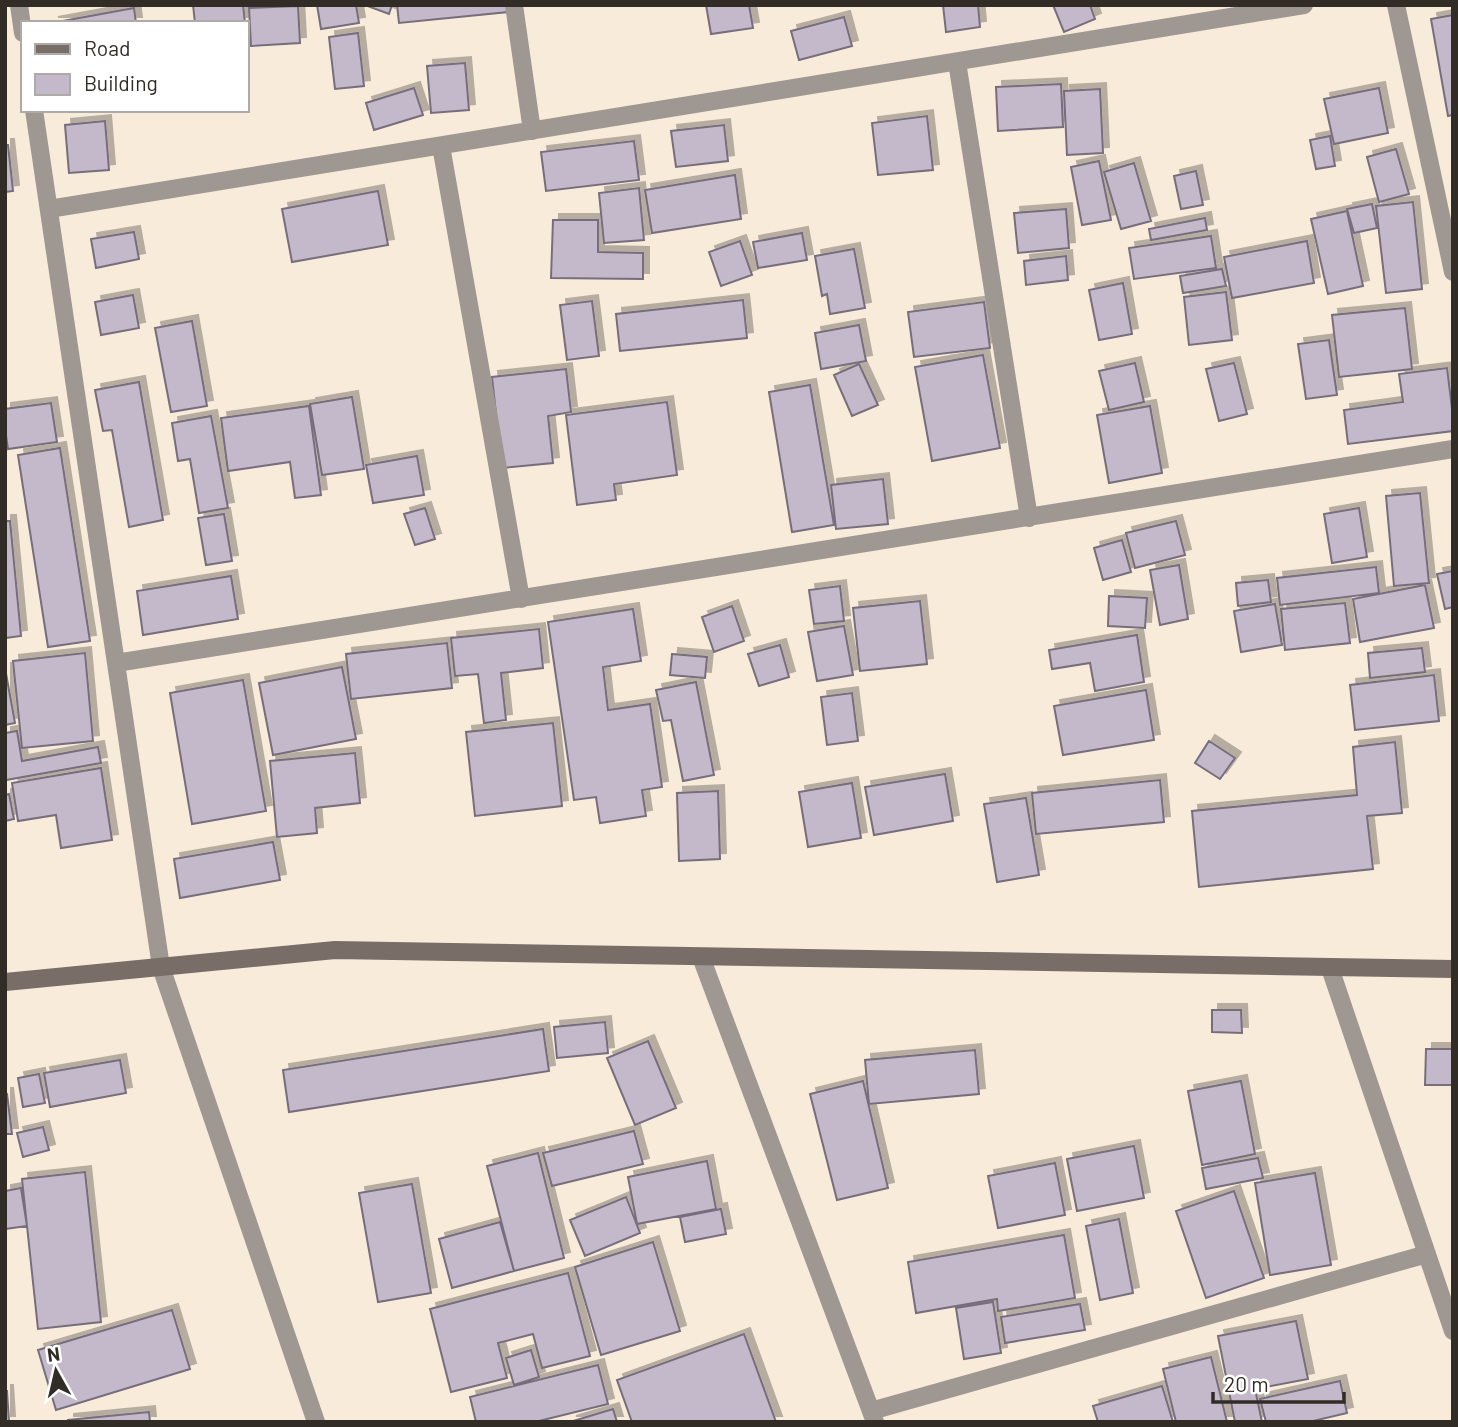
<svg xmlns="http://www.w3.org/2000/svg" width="1458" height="1427" viewBox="0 0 1458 1427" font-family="Barlow,sans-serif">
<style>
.building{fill:#c3b9cb;stroke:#776e7d;stroke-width:2;filter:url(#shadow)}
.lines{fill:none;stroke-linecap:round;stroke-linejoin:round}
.street{stroke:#9f9792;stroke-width:18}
.secondary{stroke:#796d67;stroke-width:18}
</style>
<defs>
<filter id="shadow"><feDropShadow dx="6" dy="-6" stdDeviation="0" flood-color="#0004"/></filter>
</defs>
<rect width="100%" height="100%" fill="#f9ebda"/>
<path class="building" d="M193,5H243L245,23H195Z
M317,5H356L359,23L321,29Z
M365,5H392L389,14Z
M397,5H507L508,12L399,23Z
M706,5H749L753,28L711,34Z
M943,5H978L980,27L946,32Z
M1053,5H1090L1095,19L1064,32Z
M298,6L300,43L251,46L249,8Z
M134,8L136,23H52Z
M1453,15V115L1448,116L1431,19Z
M844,17L852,46L799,60L791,31Z
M358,33L364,86L335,89L329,37Z
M465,63L469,110L431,113L427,66Z
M1061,84L1063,127L998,131L996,87Z
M414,88L423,115L374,130L366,103Z
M1379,88L1388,133L1334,144L1324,99Z
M1100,89L1103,153L1067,155L1064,91Z
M927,116L933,170L878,175L872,123Z
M105,121L109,170L69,173L65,125Z
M724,125L728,161L676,167L671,131Z
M1330,136L1335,166L1316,169L1310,140Z
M634,141L639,180L546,191L541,152Z
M5,145H8L13,191L5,192Z
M1396,149L1409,194L1379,202L1367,157Z
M1099,161L1111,220L1082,225L1071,167Z
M1134,163L1151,221L1121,229L1104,172Z
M1196,171L1203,205L1181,209L1174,176Z
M735,175L741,219L652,233L645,190Z
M639,188L644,240L604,243L599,193Z
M378,191L388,245L292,262L282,209Z
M1413,202L1422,289L1386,293L1376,206Z
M1372,204L1377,228L1354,233L1347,209Z
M1066,209L1069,248L1018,253L1014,213Z
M1347,211L1363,286L1328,294L1311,219Z
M1205,218L1207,230L1151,240L1149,229Z
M553,220H598V252L643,253V279L551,278Z
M134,232L139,259L96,268L91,239Z
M802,233L807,260L758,268L753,242Z
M1211,236L1216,268L1134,279L1129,248Z
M740,241L752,275L721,286L709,252Z
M1307,241L1314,283L1232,298L1224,257Z
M854,249L865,308L830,314L827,294L822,296L815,256Z
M1066,256L1068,280L1026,285L1024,261Z
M1222,269L1226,286L1183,293L1180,276Z
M1123,283L1132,334L1099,340L1089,290Z
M1226,292L1232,340L1189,345L1184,297Z
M133,295L139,328L101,335L95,302Z
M743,300L747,338L620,351L616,314Z
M592,301L599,356L567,360L560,305Z
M984,302L990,348L914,357L908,312Z
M1405,308L1412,369L1339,377L1332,315Z
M192,321L207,406L171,412L155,328Z
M859,325L866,361L821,369L815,333Z
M1329,340L1337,395L1306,399L1298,344Z
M983,355L1000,448L932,461L915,367Z
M1135,363L1144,402L1109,410L1099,371Z
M1234,363L1247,414L1219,421L1206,369Z
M859,364L878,405L852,416L834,375Z
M1447,368L1453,417V431L1348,444L1344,410L1403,402L1399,374Z
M566,369L571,412L548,416L553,463L502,468L492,377Z
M139,382L163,520L129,527L112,430L103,431L95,390Z
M810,385L834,525L792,532L769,392Z
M352,397L364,469L322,475L310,404Z
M667,402L677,475L614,484L616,500L577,505L566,415Z
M51,403L57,442L8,449L5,429V409Z
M309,406L321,495L295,498L290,462L228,471L221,418Z
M1150,406L1162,473L1109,483L1097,415Z
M211,416L228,508L199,513L190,459L178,461L172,423Z
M60,448L90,641L48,647L18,455Z
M417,456L424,495L373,503L366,465Z
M883,479L888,524L836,529L831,485Z
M1420,493L1429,583L1394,586L1386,496Z
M425,508L435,539L415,545L404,514Z
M1359,508L1367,557L1332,563L1324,514Z
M224,514L232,561L206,565L198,518Z
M5,521H10L21,636L5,638Z
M1176,521L1185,555L1135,568L1126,533Z
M1122,540L1131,572L1103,580L1094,548Z
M1179,565L1188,619L1160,625L1150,570Z
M1376,567L1379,593L1280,605L1277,578Z
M1453,571V607L1445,609L1437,574Z
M231,576L238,619L143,635L137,591Z
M1268,580L1271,602L1238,606L1236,583Z
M1425,585L1434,628L1360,642L1353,599Z
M840,586L844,621L814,624L809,590Z
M1109,596L1147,598L1145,628L1108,626Z
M920,601L927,664L860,671L853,608Z
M1345,603L1350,643L1285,650L1281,609Z
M1275,604L1282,645L1241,652L1234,611Z
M732,606L744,641L714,652L702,617Z
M633,609L641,661L603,667L608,710L650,704L662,787L642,790L646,816L600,823L596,797L574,800L548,622Z
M844,626L853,675L817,681L808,632Z
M539,629L543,668L501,673L506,720L484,723L478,674L455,676L451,638Z
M1137,635L1144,682L1095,691L1090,663L1052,669L1049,650Z
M447,643L452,688L351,699L346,654Z
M780,645L789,677L759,686L748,654Z
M1422,648L1425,672L1370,678L1368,653Z
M85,653L93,741L22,748L13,661Z
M672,654L707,657L705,678L670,675Z
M342,667L356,739L273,755L259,683Z
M5,668L15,723L5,725Z
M1434,675L1439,721L1355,730L1350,685Z
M243,680L266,811L192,824L170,693Z
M696,682L714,775L683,781L671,720L663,721L656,690Z
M1146,690L1154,740L1063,755L1054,706Z
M852,693L858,741L827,745L821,697Z
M553,723L562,806L475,816L466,732Z
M17,731L22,761L98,747L101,763L6,780L5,733Z
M1209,741L1235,758L1220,779L1195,763Z
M1395,742L1402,813L1367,816L1373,869L1199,887L1192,811L1357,795L1353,747Z
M355,753L360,803L315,808L317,833L277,837L270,761Z
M101,768L112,840L61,848L56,815L18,821L12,783Z
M945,774L953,821L874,835L865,787Z
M1160,780L1164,822L1036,834L1032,793Z
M852,783L861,838L808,847L799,792Z
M718,791L720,859L679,861L677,793Z
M9,794L14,819L5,821V795Z
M1026,798L1039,875L997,882L984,804Z
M273,842L280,880L180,898L174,859Z
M1212,1010H1241L1242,1033L1212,1032Z
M605,1022L608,1053L557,1058L554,1027Z
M543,1029L549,1071L289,1112L283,1070Z
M648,1041L676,1108L635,1125L607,1058Z
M1426,1049H1453V1085H1425Z
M975,1050L979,1094L869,1104L865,1060Z
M120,1060L126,1093L50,1107L44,1073Z
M39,1074L45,1103L23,1107L18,1078Z
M863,1081L888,1188L837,1200L810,1094Z
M1241,1081L1255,1154L1202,1165L1188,1091Z
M5,1094H7L12,1134H5Z
M43,1127L49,1150L23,1157L17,1133Z
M634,1131L643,1164L552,1186L543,1153Z
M1134,1146L1144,1198L1077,1211L1067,1159Z
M538,1153L564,1258L514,1271L487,1166Z
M1258,1158L1263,1178L1206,1189L1202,1168Z
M707,1161L716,1209L637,1224L628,1177Z
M1055,1163L1065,1215L998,1228L988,1176Z
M85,1172L101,1322L38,1329L22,1179Z
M1315,1173L1331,1265L1270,1275L1255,1183Z
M412,1184L431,1293L378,1302L359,1193Z
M21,1188L27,1226L5,1229V1191Z
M1234,1191L1264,1278L1206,1298L1176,1211Z
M626,1197L640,1233L585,1256L570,1220Z
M721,1209L726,1234L685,1242L680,1217Z
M1119,1219L1133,1293L1100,1300L1086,1226Z
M500,1222L514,1271L452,1288L439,1239Z
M1064,1235L1075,1298L998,1311L997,1299L916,1313L908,1262Z
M653,1242L680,1331L601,1355L575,1267Z
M568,1273L590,1356L542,1368L533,1334L498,1343L507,1378L451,1392L430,1309Z
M993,1302L1001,1353L964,1359L956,1308Z
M1080,1304L1085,1330L1005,1343L1001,1317Z
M172,1310L190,1369L56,1410L38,1350Z
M1296,1321L1308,1379L1255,1389L1262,1422H1235L1218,1336Z
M744,1334L776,1422H632L617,1380Z
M531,1350L539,1377L514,1385L506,1358Z
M1211,1357L1227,1422H1176L1163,1369Z
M598,1365L608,1404L535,1422H476L470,1397Z
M1340,1381L1347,1413L1309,1422H1266L1260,1399Z
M1162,1386L1173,1422H1098L1093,1406Z
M5,1391H7L9,1422H5Z
M613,1409L617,1422H570Z
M149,1412L150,1422H68V1420Z"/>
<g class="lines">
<path class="street" d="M19,5L23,33
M514,5L532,131
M1396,5L1453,272
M957,62L1029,518
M34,110L161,967L316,1422
M441,146L521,599
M49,209L1304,5
M116,663L1453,449
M701,957L875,1422
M1330,968L1453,1331
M871,1411L1427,1254"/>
<path class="secondary" d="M5,982L335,950L1453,969"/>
</g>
<rect width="1458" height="1427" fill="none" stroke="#312c26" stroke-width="14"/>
<rect x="21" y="21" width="228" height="91" fill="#ffffff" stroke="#adaba8" stroke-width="2"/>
<rect x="35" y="44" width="35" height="10" fill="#796d67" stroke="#adaba8" stroke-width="2"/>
<text x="84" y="56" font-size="21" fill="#312c26">Road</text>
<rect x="35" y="74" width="35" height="21" fill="#c3b9cb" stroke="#adaba8" stroke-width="2"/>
<text x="84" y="91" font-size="21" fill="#312c26">Building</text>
<g transform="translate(56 1371) rotate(352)" stroke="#ffffff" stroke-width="5" paint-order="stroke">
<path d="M0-5L12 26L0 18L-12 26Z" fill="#312c26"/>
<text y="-10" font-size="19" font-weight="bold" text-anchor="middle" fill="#312c26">N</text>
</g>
<path d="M1213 1392v10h131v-10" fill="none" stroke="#312c26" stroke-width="3.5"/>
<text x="1224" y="1392" font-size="21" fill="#312c26" stroke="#ffffff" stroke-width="5" paint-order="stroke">20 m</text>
</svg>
